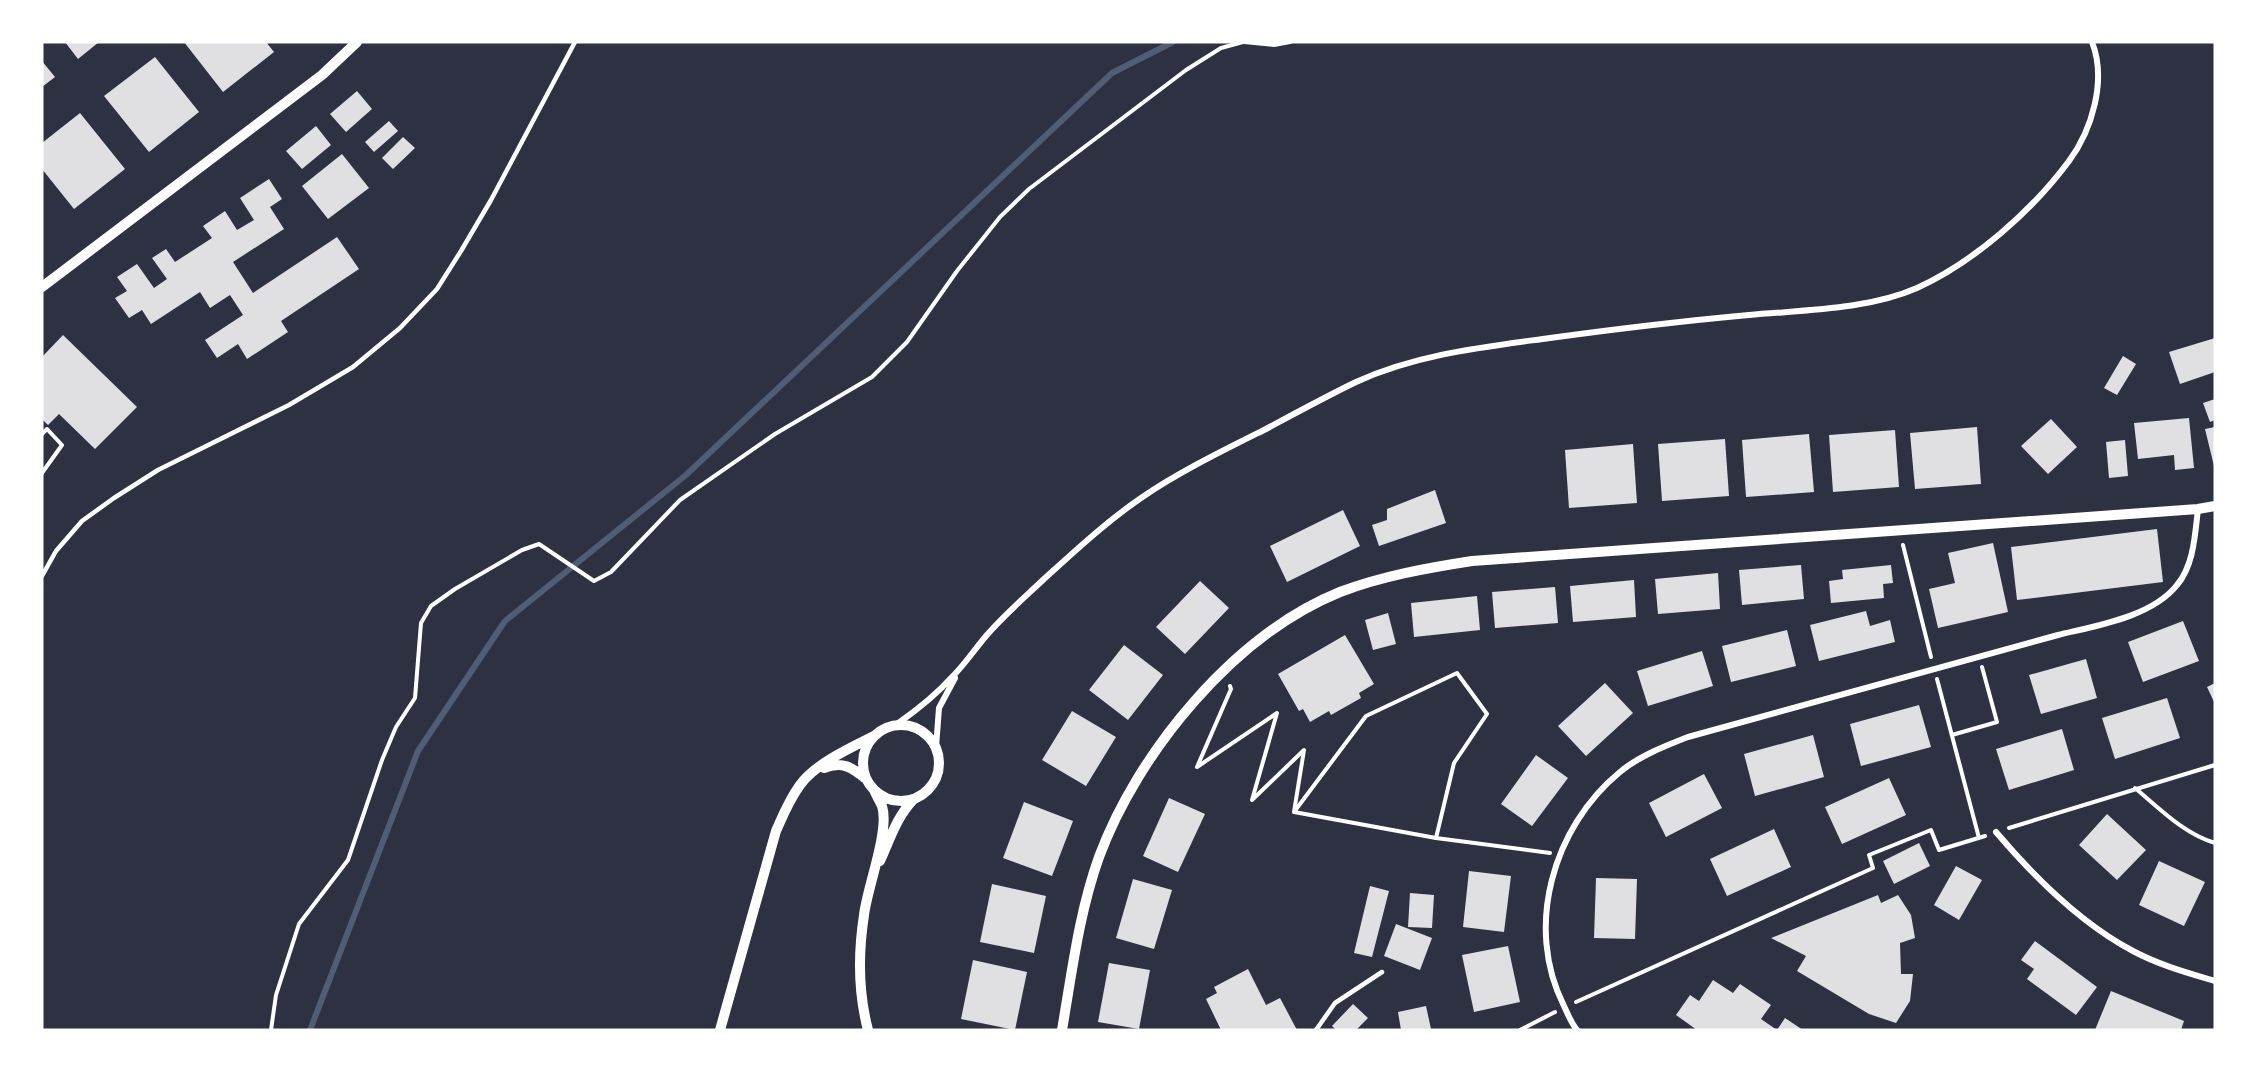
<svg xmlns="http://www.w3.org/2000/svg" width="2257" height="1072" viewBox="0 0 2257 1072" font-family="'Sofia Sans Condensed',sans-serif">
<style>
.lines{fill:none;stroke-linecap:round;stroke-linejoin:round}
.stream{stroke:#4f5d75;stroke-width:6}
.building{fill:#e0e0e3}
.path{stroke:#fff;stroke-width:4}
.service{stroke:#fff;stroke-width:4.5}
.minor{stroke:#fff;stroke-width:6}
.tertiary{stroke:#fff;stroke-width:10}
</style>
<rect width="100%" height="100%" fill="#2d3142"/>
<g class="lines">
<path class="stream" d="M310,1030L418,751L505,621L686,475L1112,73L1173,42"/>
</g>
<path class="building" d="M65,42H99L78,59Z
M184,42H266L274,52L223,92Z
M155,57L199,112L149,152L104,96Z
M42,61L55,77L42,87Z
M357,91L372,109L346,132L330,114Z
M80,113L125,169L74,209L42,169V143Z
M389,121L398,131L374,152L365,142Z
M316,126L331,145L302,169L286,151Z
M403,137L415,148L393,169L382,158Z
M342,154L369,188L328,219L302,186Z
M269,179L282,199L270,207L284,229L233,262L253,293L337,237L359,269L281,321L288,332L247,359L238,344L217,358L205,340L243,315L230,295L210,308L200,292L151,324L142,310L129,318L115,298L127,291L117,277L137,264L154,288L167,279L152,258L166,249L175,262L212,238L203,226L225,211L237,230L254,220L240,198Z
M63,335L137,407L95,449L59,414L48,425L42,419V357Z
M2215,338V372L2180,384L2169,352Z
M2123,356L2136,364L2117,395L2104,388Z
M2215,399V420L2210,422L2203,403Z
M2189,418L2194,468L2175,470L2174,455L2138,459L2134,423Z
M2051,419L2077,447L2048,474L2021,446Z
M1977,427L1981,484L1915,489L1910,433Z
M2215,427V466H2214L2205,429Z
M1895,430L1899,487L1833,492L1829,435Z
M1809,434L1814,492L1746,497L1742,440Z
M1725,439L1729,496L1662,501L1658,444Z
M2125,440L2128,476L2109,478L2106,442Z
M1633,444L1637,503L1569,508L1565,450Z
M1435,490L1446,523L1379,546L1372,525L1387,520V509Z
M1343,510L1360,546L1287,582L1270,546Z
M2157,529L2163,582L2017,600L2011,547Z
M1993,543L2008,612L1938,628L1929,589L1955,583L1948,553Z
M1801,565L1804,599L1742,605L1739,570Z
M1891,565L1893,583L1883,584L1884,598L1831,603L1829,581L1843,579L1842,570Z
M1718,573L1720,609L1658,614L1655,579Z
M1634,580L1636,617L1573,622L1570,586Z
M1200,581L1229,608L1185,654L1156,627Z
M1555,587L1558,623L1495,628L1492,592Z
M1477,596L1480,630L1414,637L1411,603Z
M1866,611L1870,626L1890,620L1895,642L1819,661L1810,625Z
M1388,613L1396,644L1373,650L1365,620Z
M2183,621L2199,661L2143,682L2128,642Z
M1787,630L1796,666L1731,682L1722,646Z
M1345,635L1374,684L1359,693L1361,698L1331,715L1329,711L1310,722L1303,709L1299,711L1278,674Z
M1124,645L1163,675L1128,720L1089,690Z
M1702,651L1713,686L1648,706L1637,671Z
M2086,659L2097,698L2041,714L2029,675Z
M1605,683L1633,713L1586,756L1558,726Z
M2215,683V704L2207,687Z
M2167,698L2180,738L2115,759L2102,718Z
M1919,705L1931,747L1861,766L1850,724Z
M1072,711L1116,737L1086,786L1042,760Z
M2062,729L2074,770L2009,790L1996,749Z
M1813,735L1824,777L1755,796L1744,754Z
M1536,755L1568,778L1532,826L1501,804Z
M1704,774L1722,808L1666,837L1649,803Z
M1889,778L1906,815L1842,844L1825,807Z
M1169,798L1205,814L1178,872L1143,856Z
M1024,802L1073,821L1052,876L1003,858Z
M2107,814L2146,850L2117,880L2079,845Z
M1774,829L1791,867L1727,896L1710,859Z
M1919,843L1930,866L1894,884L1883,861Z
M2159,861L2205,882L2184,926L2139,905Z
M1956,866L1982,880L1959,920L1934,905Z
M1469,871L1511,876L1504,932L1463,927Z
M1596,878L1637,879L1635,939L1594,938Z
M1133,879L1172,890L1154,949L1116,938Z
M992,884L1046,896L1034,953L980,942Z
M1370,886L1389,891L1372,957L1354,953Z
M1410,893L1434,895L1432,928L1408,927Z
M1878,895L1881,903L1898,895L1911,915L1915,938L1900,943L1901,974H1913L1910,1001L1896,1023L1869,1014L1797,971L1806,956L1771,938Z
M1396,924L1432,938L1420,970L1384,956Z
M2035,941L2097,987L2076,1015L2027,979L2034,969L2021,960Z
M1508,946L1520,1002L1474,1012L1462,955Z
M973,960L1027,972L1015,1030L961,1019Z
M1109,963L1150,970L1139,1029L1098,1022Z
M1248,969L1266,1005L1280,998L1297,1030H1221L1206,999L1217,993L1214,987Z
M1713,980L1733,993L1740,984L1771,1005L1761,1019L1777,1030L1785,1018L1803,1030H1697L1676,1015L1690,995L1699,1001Z
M2111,991L2184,1021L2181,1030H2095Z
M1353,1004L1368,1018L1356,1030H1336L1332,1026Z
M1426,1006L1431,1029L1401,1030L1398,1012Z"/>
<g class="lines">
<path class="path" d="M1244,42L1274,45L1290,42
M42,434L47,429L62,445L42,473
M1903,545L1931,657
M1937,679L1979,838
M1230,686L1231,689L1197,767L1277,713L1252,800L1304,750L1294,812
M1952,735L1997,722L1982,667
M2135,788C2159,808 2184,834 2215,843
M1294,812L1366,716L1457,673L1487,714L1454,763L1436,838
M1294,812L1436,838L1550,853
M2009,828L2215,765
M1576,1002L1873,868L1869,855L1931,830L1939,850L1985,836
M271,1030L276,995L299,924L348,860L382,760L396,727L415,698L421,623L431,606L455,589L522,550L539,544L594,581L611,572L680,500L775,434L872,377L907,342L957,271L1000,217L1029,189L1186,70L1221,48L1243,42
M1520,1030L1555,1012"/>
<path class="service" d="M42,576L56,551L82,521L114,498L158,470L289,405L353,367L400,328L437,289L461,251L491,200L575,42
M1316,1030L1335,1003L1382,972"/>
<path class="minor" d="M897,724C917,710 936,695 953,676C965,664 975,649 986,636C1003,616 1025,597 1044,579C1075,551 1106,522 1141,498C1179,472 1222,451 1264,430C1294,414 1325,397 1356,382C1417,354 1484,347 1550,338C1616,329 1683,321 1749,315C1803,310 1867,310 1917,288C1974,262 2032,211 2069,161C2092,130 2107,80 2092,42
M936,747L939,708L955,678
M1996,832C2035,878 2080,923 2133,951C2159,965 2188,973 2215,981
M1577,1030C1571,1023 1568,1014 1564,1006C1524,927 1553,827 1620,772C1639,756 1665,746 1688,737L2058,635C2095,626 2152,617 2177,585C2194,565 2195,534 2198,509"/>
<path class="tertiary" d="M42,287L322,75L357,42
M863 763a38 38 0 1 1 76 0a38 38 0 1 1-76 0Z
M824,768C842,761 852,767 866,779
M880,861C890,839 897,816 914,799
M720,1030L776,831C783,815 789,800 800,785C815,764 850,748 874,736
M868,1030C858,992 858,954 864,915C867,888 890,830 882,806C880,801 876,795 874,790
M1062,1030C1072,972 1079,913 1099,857C1138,752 1234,635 1340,592C1382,576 1427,568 1472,561L2198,509L2215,506"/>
</g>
<rect width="2257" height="1072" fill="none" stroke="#ffffff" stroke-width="87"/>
</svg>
